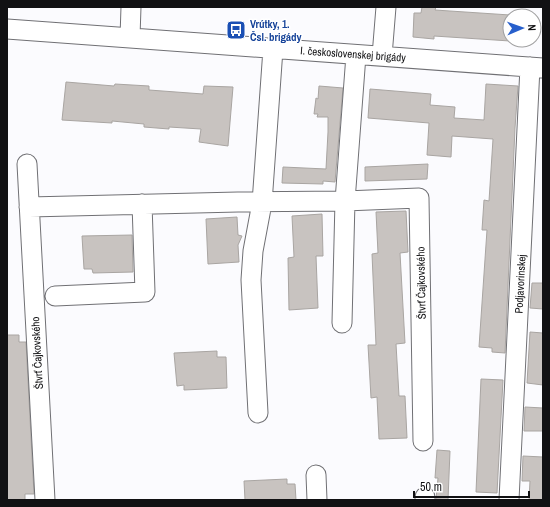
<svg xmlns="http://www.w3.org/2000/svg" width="550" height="507" viewBox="0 0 550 507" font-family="'Archivo Narrow',sans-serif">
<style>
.building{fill:#c8c3c0;stroke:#a9a5a2}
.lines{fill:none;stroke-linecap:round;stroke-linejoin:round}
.minor-casing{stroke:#707074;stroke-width:21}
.minor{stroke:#fff;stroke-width:19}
.labels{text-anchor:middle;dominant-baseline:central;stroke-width:3;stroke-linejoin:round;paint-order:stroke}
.transit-label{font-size:11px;font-weight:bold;fill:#164399;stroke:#fff;text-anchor:start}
.street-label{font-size:11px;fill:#111113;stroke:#fff}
</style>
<rect width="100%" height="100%" fill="#fbfbfe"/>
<path class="building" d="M422,7H436L435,10L510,15V41L434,36V39L413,37L414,13H421Z
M66,82L114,86L115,84L149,86V90L203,94L204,86L233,87L228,146L199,142L201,129L169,127V129L144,127V124L112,121V123L62,120Z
M486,84L518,86L515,128L505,353L492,352V348L479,347L487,230H482L484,200L489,201L493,139L452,136L451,157L427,155L429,123L368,118L370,89L431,94L430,105L455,107L454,118L484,120Z
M319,86L343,88L335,182L323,181V184L282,183L283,167L326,169L328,132V117H317L318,114H314L316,98L318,99Z
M428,164L427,179L365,181V167Z
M406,211L408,252L400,253L405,343L396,344L399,396H405L407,438L379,439L377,397L371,398L368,345H376L372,254L378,253L376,212Z
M322,214L323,256H316L318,308L289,310L288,258L294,257L292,216Z
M237,217L238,235L242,236L238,245L239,262L208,264L206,219Z
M132,235L133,272L93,273L92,269H84L82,236Z
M532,283H543V309L530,308Z
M530,332L543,333V385L527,383Z
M7,335H19V342H26L34,494H25V500H7Z
M217,351V357H226L227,388L184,390V385L177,386L174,353Z
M481,379L503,380L497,493L476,492Z
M525,407L543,408V431H524Z
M437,450L450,451L448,500L436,499L438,478H435Z
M523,456L543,457V500H529L530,481H522Z
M287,479V484H295L296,500H245L244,481Z"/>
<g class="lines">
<g class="minor-casing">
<path id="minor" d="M7,29L543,68
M130,37L131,7
M382,56L386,7
M27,164L45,500
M29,207L238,202L345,201L419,198L423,441
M55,296L145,292L142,204
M342,323L345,201L356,55
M258,413L251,280L253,251L262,203L273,49
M316,475L317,500
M425,497V500
M509,500L530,67"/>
</g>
<use href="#minor" class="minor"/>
</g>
<defs>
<g id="bus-square" transform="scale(1)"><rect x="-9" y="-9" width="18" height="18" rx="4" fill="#1a4fb4" stroke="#fff"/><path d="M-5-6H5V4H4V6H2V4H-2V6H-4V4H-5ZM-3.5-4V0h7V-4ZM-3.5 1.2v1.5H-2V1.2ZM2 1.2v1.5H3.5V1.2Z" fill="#fff"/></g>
</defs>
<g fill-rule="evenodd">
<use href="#bus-square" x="236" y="30"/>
</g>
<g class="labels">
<g class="transit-label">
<text x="250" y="24">Vrútky, 1.<tspan x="250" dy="13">Čsl. brigády</tspan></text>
</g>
<g class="street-label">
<text transform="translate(353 54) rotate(4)">I. československej brigády</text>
<text transform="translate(421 283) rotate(-91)">Štvrť Čajkovského</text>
<text transform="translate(520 284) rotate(-87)">Podjavorinskej</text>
<text transform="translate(37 353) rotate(-93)">Štvrť Čajkovského</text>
</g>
</g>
<rect width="550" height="507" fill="none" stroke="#111113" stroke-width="16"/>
<g transform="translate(522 28) rotate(88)"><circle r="19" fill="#ffffff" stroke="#a0a0a1"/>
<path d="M0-3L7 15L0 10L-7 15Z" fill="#275fcc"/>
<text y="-6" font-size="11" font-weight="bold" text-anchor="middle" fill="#111113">N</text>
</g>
<path d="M414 491v6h115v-6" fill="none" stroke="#111113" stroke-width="2"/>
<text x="420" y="491" font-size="12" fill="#111113" stroke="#ffffff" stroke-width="3" paint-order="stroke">50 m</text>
</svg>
